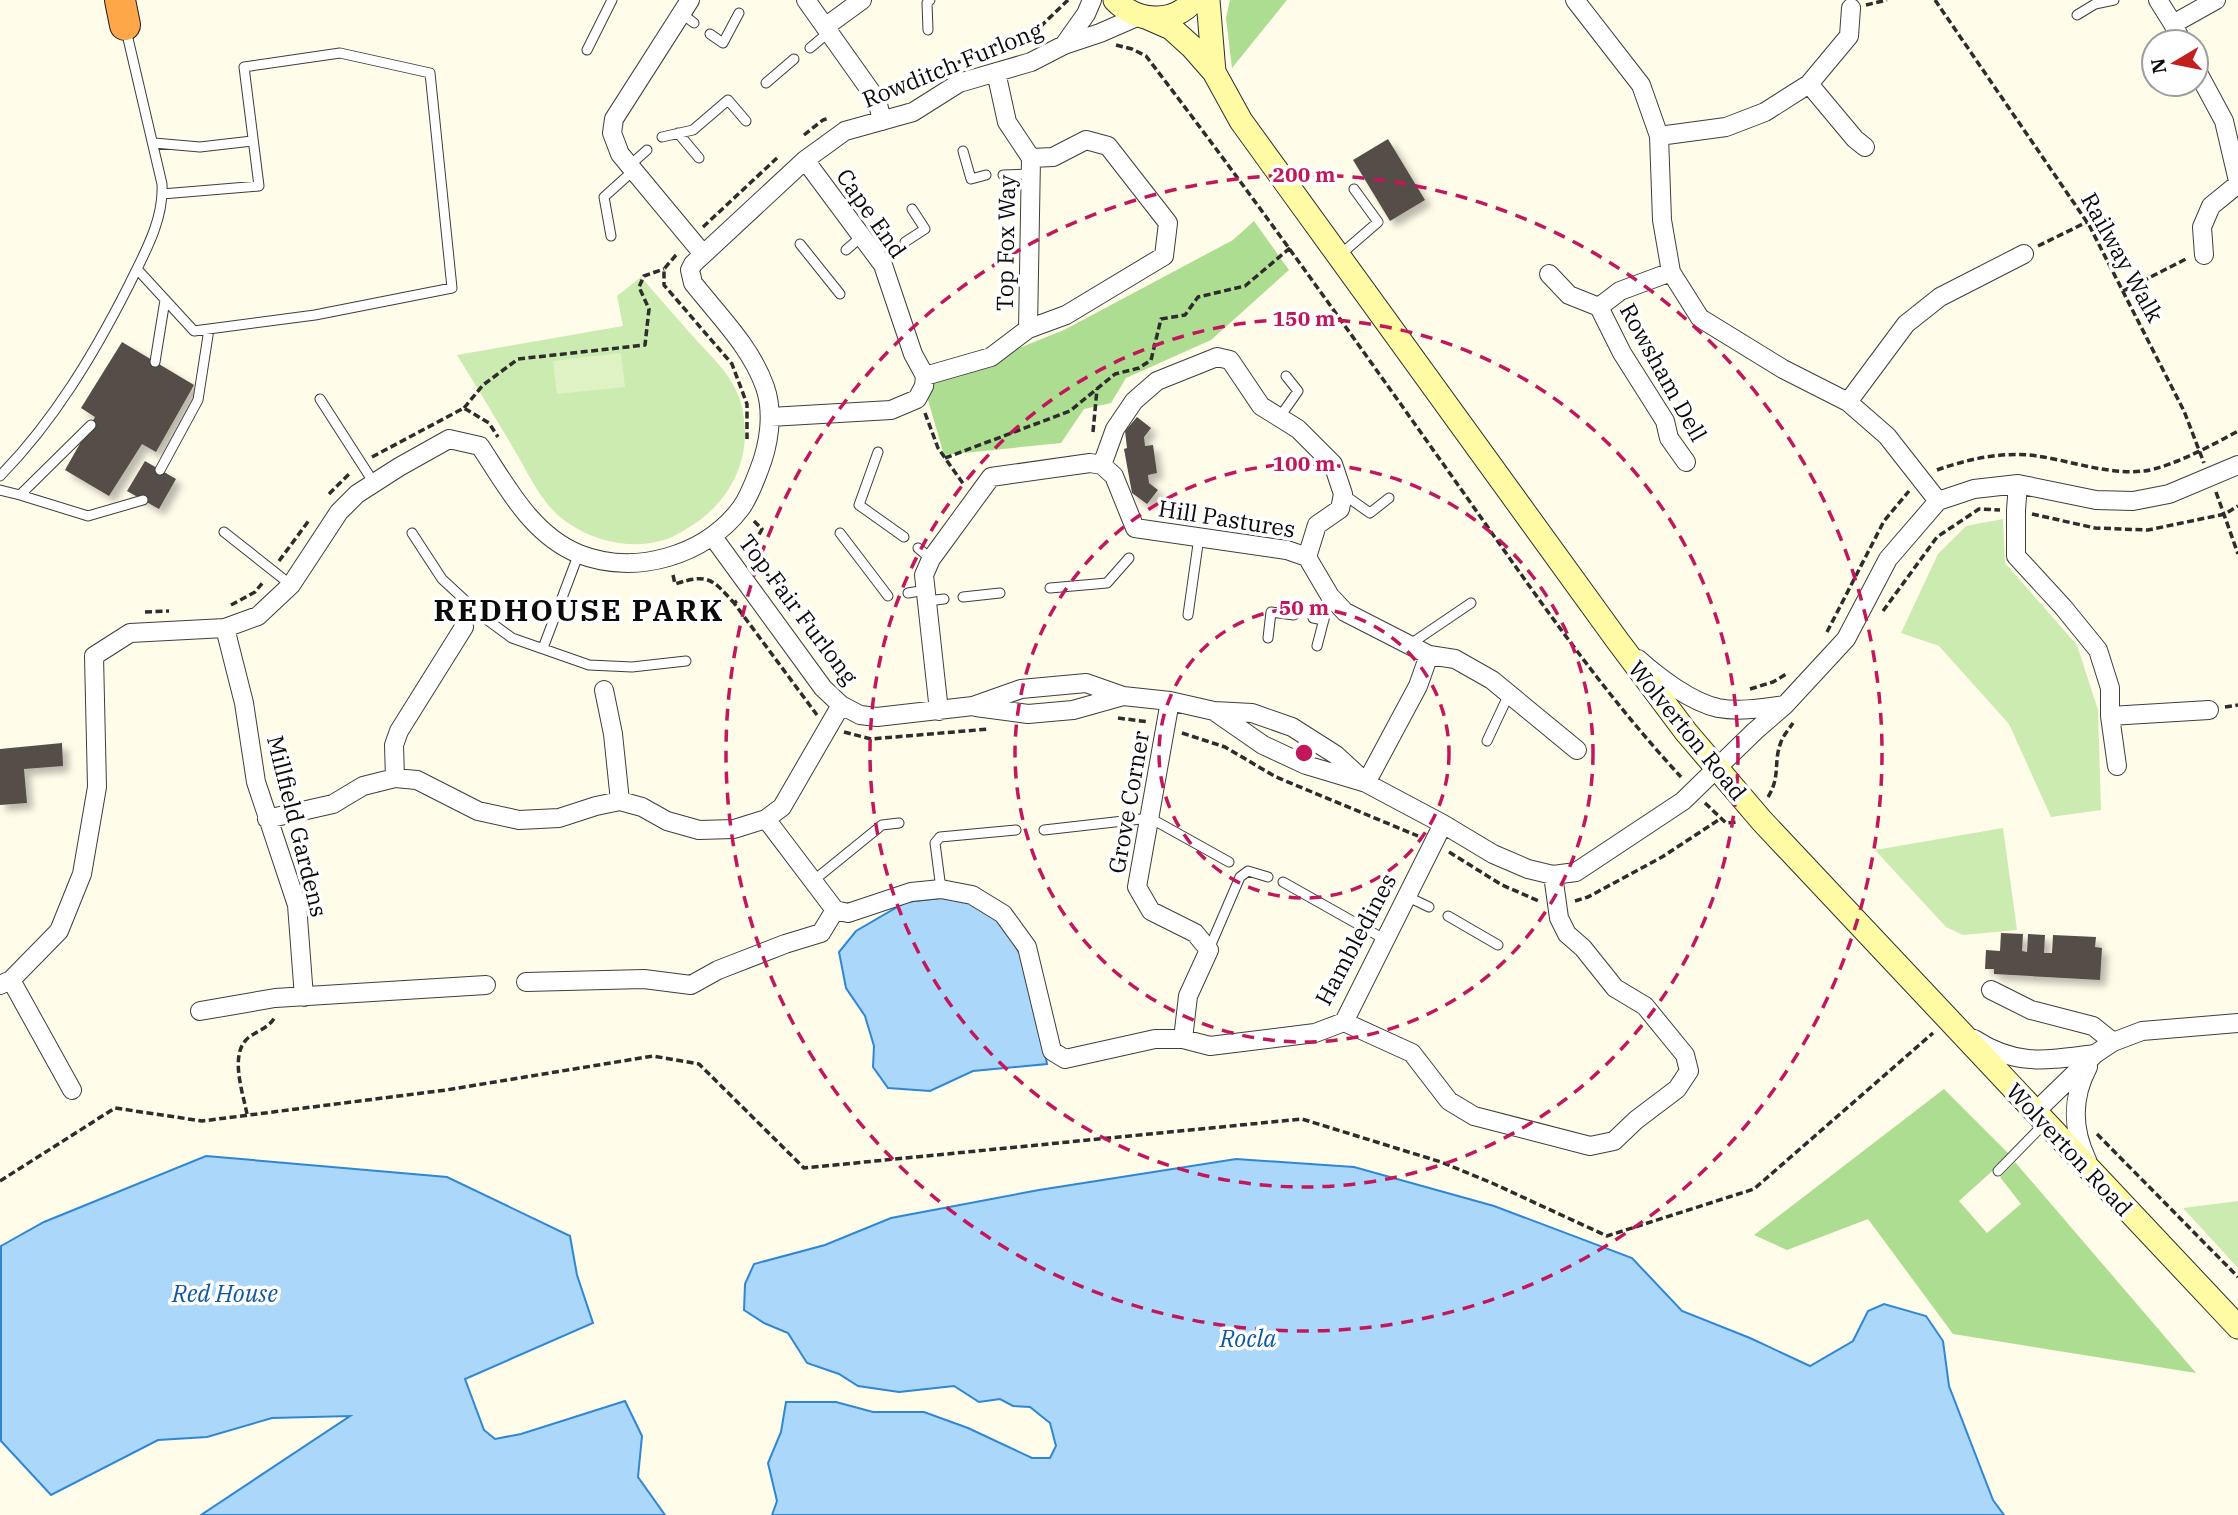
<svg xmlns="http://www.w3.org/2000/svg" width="2238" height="1515" viewBox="0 0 2238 1515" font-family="'IBM Plex Serif',serif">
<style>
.green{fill:#ccebb1}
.forest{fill:#addd90}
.pitch{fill:#dff2c4}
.water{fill:#abd7fa;stroke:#2e87d5;stroke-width:2}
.building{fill:#554d47;filter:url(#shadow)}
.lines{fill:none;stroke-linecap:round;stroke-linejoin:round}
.lane-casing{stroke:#3e3e3e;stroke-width:11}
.street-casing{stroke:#3e3e3e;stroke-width:20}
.secondary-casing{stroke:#2d2d2d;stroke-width:25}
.highway-casing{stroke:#1c1c1c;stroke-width:32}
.path{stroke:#2d2d2d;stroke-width:3.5;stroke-dasharray:7 3.5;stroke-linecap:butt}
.lane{stroke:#fff;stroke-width:9}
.street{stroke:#fff;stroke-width:18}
.secondary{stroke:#fffba5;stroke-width:23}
.highway{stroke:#fda749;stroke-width:30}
.ring{fill:none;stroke:#c2185b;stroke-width:3.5;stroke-dasharray:12 9}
.labels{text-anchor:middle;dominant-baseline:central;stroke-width:7;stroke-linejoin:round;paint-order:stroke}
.street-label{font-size:23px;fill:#0b0b0b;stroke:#fff}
.water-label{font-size:24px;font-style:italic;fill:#0e58a3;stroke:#fff}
.district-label{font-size:30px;font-weight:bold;letter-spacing:2px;fill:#0b0b0b;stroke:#fff}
.centre{fill:#c2185b;stroke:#fff;stroke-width:3.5}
.ring-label{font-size:21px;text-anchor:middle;font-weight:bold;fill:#c2185b;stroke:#fff;stroke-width:7;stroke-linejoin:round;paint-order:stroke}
</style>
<defs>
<filter id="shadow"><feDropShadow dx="6" dy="6" stdDeviation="3.5" flood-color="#0004"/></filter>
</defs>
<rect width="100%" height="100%" fill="#fffcea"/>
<path class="green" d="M641,277C659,298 678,319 697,341C714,359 732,376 740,400C755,450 735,497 693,525C683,531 671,539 660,541C625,550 587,539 560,517C540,500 528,473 515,451C496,419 477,387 457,355L623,326L617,296Z
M2003,519L2005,563L2077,645L2098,710L2101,810L2051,817L2009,724L1939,646L1901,633L1938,554L1966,526Z
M2003,828L2017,930L1963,935L1946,927L1875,850Z
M2238,1201V1268L2183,1208Z"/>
<path class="forest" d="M1230,0H1287L1232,68L1226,18Z
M1254,221L1289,270L1211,340L1126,378L1111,403L1084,409L1061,443L944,455L924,386L1064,330L1233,240Z
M1944,1089L2010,1155L1959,1201L1987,1233L2021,1204L2000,1177L2015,1162L2196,1373L1953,1334L1868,1219L1787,1250L1754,1235Z"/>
<path class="pitch" d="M621,353L625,387L557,394L553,361Z"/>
<path class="water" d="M958,896L997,917L1030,970L1047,1064L973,1071L930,1091L888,1088L873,1067L874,1046L865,1016L846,988L839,952L856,931L906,902Z
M206,1156L447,1177L570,1236L577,1275L593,1323L465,1379L484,1430L495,1439L521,1434L625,1401L642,1436L638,1477L665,1515H201L350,1416L272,1418L207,1437L158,1440L51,1495L1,1441V1246L44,1222Z
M1236,1159L1354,1167L1494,1206L1632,1258L1682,1311L1750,1338L1810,1366L1853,1341L1868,1311L1884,1304L1926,1316L1943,1341L1949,1386L1993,1500L2004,1515H772L777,1501L768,1463L781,1432L786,1402H836L873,1412H924L968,1428L1032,1458H1050L1056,1446L1050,1423L1030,1407L1013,1406L1000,1399L979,1402L954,1386L899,1392L858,1386L839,1374L807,1363L788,1333L764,1323L744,1310L745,1284L754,1264L825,1245L891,1218L1039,1190Z"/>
<path class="building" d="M1388,139L1425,200L1390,221L1353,160Z
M122,342L194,385L156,452L142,444L109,496L65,470L95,417L81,408Z
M1137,417L1151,428L1144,437L1145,446L1153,445L1157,473L1148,475L1149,483L1158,490L1147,504L1132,493L1124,449L1127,448L1125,431Z
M145,461L176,479L159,509L127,491Z
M62,743L63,766L24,769L27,803L0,805V749Z
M2001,933L2023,934L2022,951L2027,952L2028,934L2045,935L2044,953H2052L2053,935L2096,937L2095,947L2102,948L2100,980L1994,974V969H1985L1986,950L2000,951Z"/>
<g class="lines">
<g class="lane-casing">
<path id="lane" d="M681,13L694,23
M2077,15L2095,4L2114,0
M928,30L927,3L930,0
M710,34L723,43L739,13
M810,48L829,32
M587,50L612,0
M766,83L794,59
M678,133L699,158
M662,137L693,130L728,100L746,121
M154,143L200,147L252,141
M963,151L971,179L986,175
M629,166L647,150
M1003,175L1030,174
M611,236L604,197L634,170
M905,242L925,229L912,209
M800,244L840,294
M846,250L862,236
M1340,255L1378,222L1354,189
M137,269L194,331L315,315L452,288L430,73L340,53L244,67L259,186L162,194
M155,362L165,300
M320,399L374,483
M1279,418L1298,391L1286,376
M878,452L859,505L904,537
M160,470L198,400L209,329
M0,476C54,421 94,354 129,285C144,254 164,220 162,184L126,30
M0,490L20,495L91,425
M1343,494L1370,513L1389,498
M20,495L88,516L143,500
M224,532L291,585
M412,533L442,579L482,616L512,638L589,665L632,667L686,661
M840,533L888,596
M918,548L931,559
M1050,588L1107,583L1129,558
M908,593L926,590
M963,597L1000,593
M927,601L944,599
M1188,615L1199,537
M1313,618L1324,620
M1268,638L1271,612L1294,615
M1409,645L1471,603
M1317,646L1330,596
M543,648L579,553
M1487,741L1509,694
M1044,830L1150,818L1229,862
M813,881L882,825L899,823
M1283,882L1384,939
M941,889L935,843L940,837L1016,830
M1406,896L1429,907
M1448,916L1498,945
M1209,949L1240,877L1248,871L1268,877
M1998,1171L2044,1124"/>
</g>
<g class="street-casing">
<path id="street" d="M690,0L614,119L612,133L620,154L703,254
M806,0L877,100L882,121
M1575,0L1641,85L1659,136L1662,220L1671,272L1700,318L1783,369L1848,402L1887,436L1938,501
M2158,0L2173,24L2216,0
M1851,8L1849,36L1809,84L1855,139L1865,147
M2173,24L2182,42
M825,27L862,0
M1064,45L1086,14L1092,0
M2196,69L2224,121L2238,181
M1659,136L1726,127L1765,112L1809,84
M805,160L883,265L913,354L925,376
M2204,255L2202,227L2211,206L2238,184
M1549,274L1569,295L1599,307L1622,353L1665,421L1669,438L1686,462
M1599,307L1620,291L1671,272
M1028,329L1031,158
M1848,402L1906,324L1940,297L2024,254
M770,417L891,410L917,399L924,386L925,376L991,357L1028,329L1066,315L1164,256L1168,223L1108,146L1086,140L1053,157L1031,158L1007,122L996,72
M1102,465L1114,476L1135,528L1287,550L1307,557L1330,596L1345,612L1429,655L1455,659L1492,680L1577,750
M1102,465L1115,429L1134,401L1157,381L1217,357L1230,360L1261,406L1298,429L1333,464L1343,494L1340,509L1317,525L1307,557
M2018,484L2016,510V556L2063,607L2098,650L2110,688V716
M713,537L823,688L841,705L860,715L877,717L973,706L1021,689L1086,683L1123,696L1170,701L1214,711L1252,713L1292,727L1336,755L1362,779
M225,628L244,703L256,782L297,905L304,997
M1638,659C1658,677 1691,702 1718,708C1740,712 1763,708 1785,705
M604,690L613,734L620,801
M1170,701L1137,887L1151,911L1195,933L1209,950L1188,996L1183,1039
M841,705L782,807L766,819L835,910L848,913L911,892L941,889L972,895L1003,914L1027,947L1052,1051L1065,1059L1155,1039H1183L1210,1046L1315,1033L1344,1022L1443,824
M976,707L1028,714L1073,710L1123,696
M939,711L924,575L931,559L991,477L1090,463L1102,465
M1214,711L1263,745L1306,765L1366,783L1443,824L1493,854L1528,869L1553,875L1576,872L1683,801L1755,731L1785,705L1846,639L1888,559L1938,501L1974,489L2018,484L2096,500L2133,501L2169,494L2238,465
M2117,766L2110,716L2209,710
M395,778L394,745L399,731L464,627
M1366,783L1418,686L1429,655
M267,819L333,804L363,786L395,778L417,780L478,811L519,820L559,818L596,806L620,801L642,807L667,821L699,830L734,829L766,819
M11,980L72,1090
M526,982L644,979L691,985L718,970L785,944L821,933L835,910
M0,985L11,980L59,931L82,874L97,787L94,656L130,633L225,628L258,616L291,585L339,512L357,494L399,467L449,439L480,446C507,487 532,535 579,554C635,576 705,556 741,508C749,497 754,483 759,470C769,445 774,413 765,387C751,347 719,316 693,283L690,270L693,264L805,160L845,131L913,112L959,83L1031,62L1064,45L1100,33L1139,16
M1991,990L2031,1010L2093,1026L2113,1042
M200,1011L275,998L486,985
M1344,1022L1412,1053L1449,1101L1474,1116L1590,1146L1614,1141L1636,1120L1677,1089L1689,1071L1685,1055L1645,1006L1615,988L1583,948L1567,934L1559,918L1553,875
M1974,1039C2017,1067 2047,1060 2095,1054
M2035,1112L2095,1054L2113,1042L2142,1031L2238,1023
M2087,1160C2072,1129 2072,1097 2088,1067"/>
</g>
<g class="secondary-casing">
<path id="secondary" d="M1115,0C1136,22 1173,26 1194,0
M1208,0L1214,72
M1148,18L1171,28L1192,47L1214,72L1241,121L1617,640L1686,732L1762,821L2238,1327"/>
</g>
<g class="highway-casing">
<path id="highway" d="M120,0L125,25"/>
</g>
<path class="path" d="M1935,0L2089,225L2184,411L2204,463
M1866,5L1887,0
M1116,45L1132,49L1146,56C1251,193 1351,334 1451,475C1524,578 1595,684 1681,777
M954,64L1037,30L1068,0
M892,95L915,87
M804,135L823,120L829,118
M703,227L777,158
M2038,246L2087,222
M676,255L664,269V285L732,364L747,404V439
M2123,291L2186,259
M464,408L483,385L518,359L645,345L649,309L639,287L644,276L664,269
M925,413L938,448L964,485
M1093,432L1097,389
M372,457L464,408L489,423L498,437
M945,458L1070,411L1115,374L1139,368L1151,360L1161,319L1185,315L1198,297L1245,286L1290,248
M1937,470C1968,459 2004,451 2037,456C2072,461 2108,475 2144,471C2169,468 2215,444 2238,431
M2216,492L2238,554
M329,494L351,472
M2032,514L2095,528L2148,530L2225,514L2238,506
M754,521L762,529L751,550L769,577L766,580
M279,561L310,519
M673,575L675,584C709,573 712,579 734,603
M737,601L734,603L817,715
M231,605L255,592L264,581
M1883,611L1937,537L1979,509L2000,510
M145,612L169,611
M1827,632L1884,521L1909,491
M1750,689L1773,682L1788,673
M2225,707L2238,705
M1118,718L1149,722
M844,732L871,739L989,729
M1182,733L1225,747L1276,777L1418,836
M1768,797C1781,776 1773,762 1781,742C1783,736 1789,729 1793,723
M1705,803L1726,823L1738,822
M1449,852L1502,885L1541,902
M1575,901L1588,897L1662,857L1720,819
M247,1114C243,1093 229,1054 248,1038C258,1030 269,1028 275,1017
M2097,1134L2238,1277
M0,1181L115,1108L202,1121L446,1090L653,1056L699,1064L804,1168L1302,1119L1441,1162L1492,1183L1607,1236L1754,1189L1933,1033"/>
<use href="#lane" class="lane"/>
<use href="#street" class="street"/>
<use href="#secondary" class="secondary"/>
<use href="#highway" class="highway"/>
</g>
<g class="ring">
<circle cx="1304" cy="753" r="145"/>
<circle cx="1304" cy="753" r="289"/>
<circle cx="1304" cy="753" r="434"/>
<circle cx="1304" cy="753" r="578"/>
</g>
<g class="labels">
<g class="street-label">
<text transform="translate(952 64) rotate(-22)">Rowditch Furlong</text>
<text transform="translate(872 213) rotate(55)">Cape End</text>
<text transform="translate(1005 243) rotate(-89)">Top Fox Way</text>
<text transform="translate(2123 257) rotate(61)">Railway Walk</text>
<text transform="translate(1664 372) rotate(61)">Rowsham Dell</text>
<text transform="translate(1227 518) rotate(9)">Hill Pastures</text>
<text transform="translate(799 609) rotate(53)">Top Fair Furlong</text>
<text transform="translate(1688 730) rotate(51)">Wolverton Road</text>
<text transform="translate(1128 802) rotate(-80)">Grove Corner</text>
<text transform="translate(298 826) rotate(76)">Millfield Gardens</text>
<text transform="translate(1355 939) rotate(-62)">Hambledines</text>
<text transform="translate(2070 1149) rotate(47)">Wolverton Road</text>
</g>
<g class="water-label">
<text x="225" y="1293">Red House</text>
<text x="1248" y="1338">Rocla</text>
</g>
<g class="district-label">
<text x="579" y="609">REDHOUSE PARK</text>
</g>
</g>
<circle cx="1304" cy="753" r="10" class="centre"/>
<g class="ring-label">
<text x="1304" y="182">200 m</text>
<text x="1304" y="326">150 m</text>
<text x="1304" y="471">100 m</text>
<text x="1304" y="615">50 m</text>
</g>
<g transform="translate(2175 63) rotate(260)"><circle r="33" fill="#ffffff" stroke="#9d9d9d" stroke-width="2"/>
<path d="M0-5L12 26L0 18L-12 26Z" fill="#c31f1c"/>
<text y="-10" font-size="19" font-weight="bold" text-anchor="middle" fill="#0b0b0b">N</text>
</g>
</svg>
